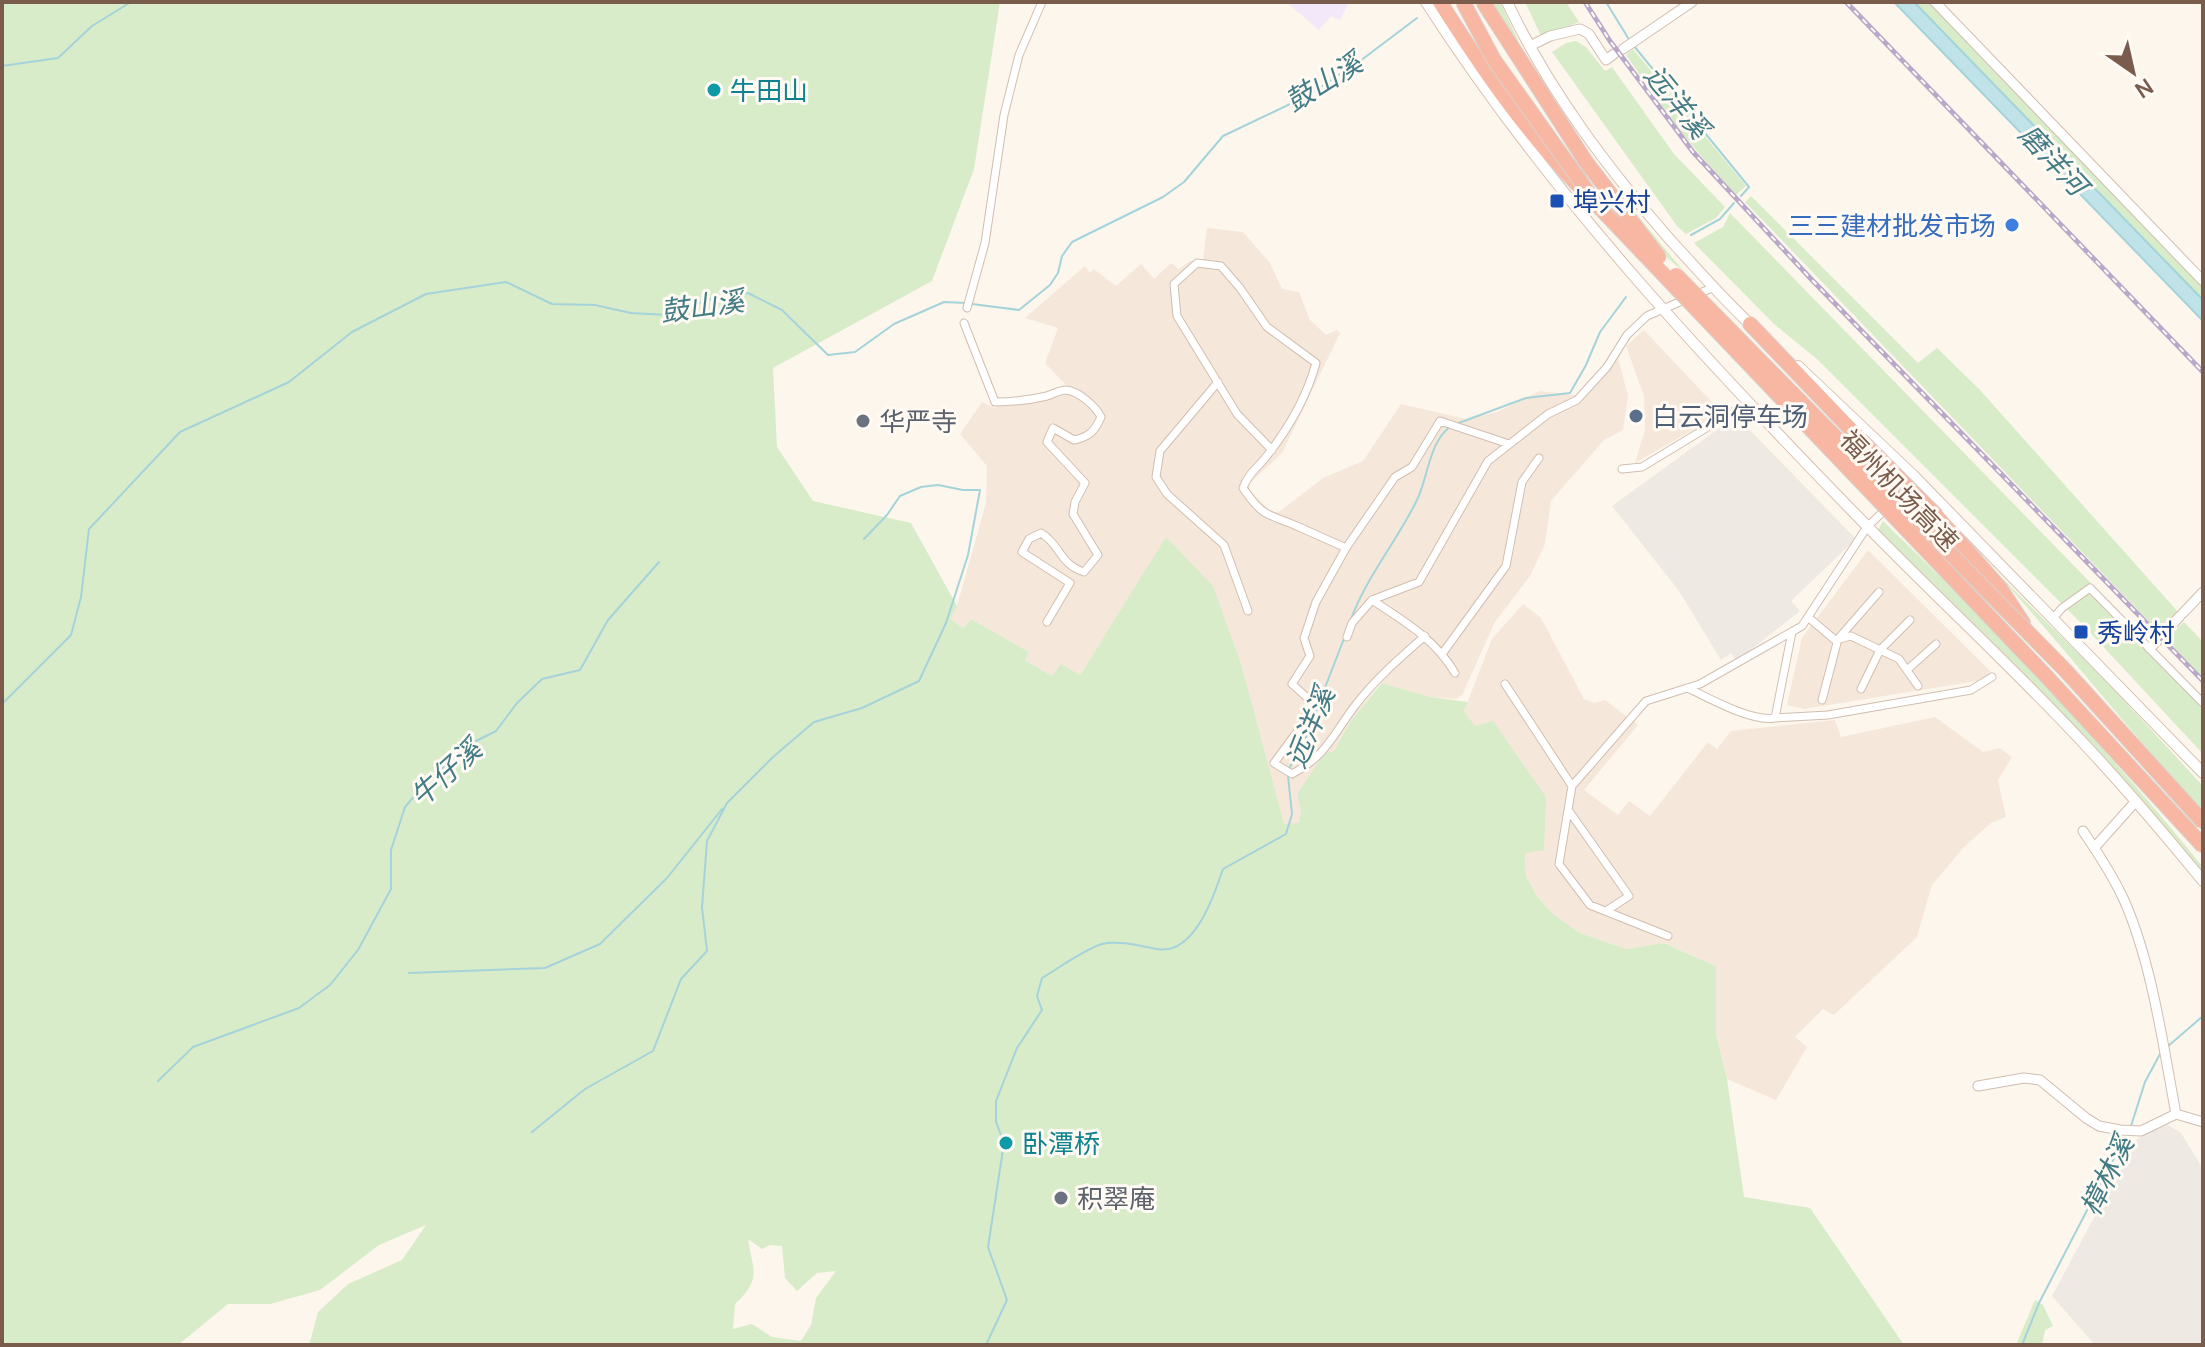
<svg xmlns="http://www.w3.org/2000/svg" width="2205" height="1347" viewBox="0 0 2205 1347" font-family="Manrope,'Noto Sans SC',sans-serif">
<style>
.residential{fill:#f5e8da}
.industrial{fill:#efe9e4}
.education{fill:#f3e8fa}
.green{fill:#d8ecc9;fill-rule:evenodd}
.water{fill:#bfe3e8;stroke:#a5d3da;stroke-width:2}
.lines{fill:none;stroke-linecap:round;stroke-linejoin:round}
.stream{stroke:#a5d3da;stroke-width:2}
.minor-casing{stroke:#d1beb0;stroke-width:9}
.tertiary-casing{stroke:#d1beb0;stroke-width:11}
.secondary-casing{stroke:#d6c0b0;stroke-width:12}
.motorway-casing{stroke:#dad1cd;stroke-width:16}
.minor{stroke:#fff;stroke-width:7}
.tertiary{stroke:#fff;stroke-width:9}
.secondary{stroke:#fff;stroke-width:10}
.motorway{stroke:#f7b7a3;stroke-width:14}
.rail-casing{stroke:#b9a8c9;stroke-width:5}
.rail{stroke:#fffaf3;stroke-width:2;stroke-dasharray:6;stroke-linecap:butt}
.motorway-bridge-casing{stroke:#dad1cd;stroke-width:16;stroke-linecap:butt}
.motorway-bridge{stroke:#f7b7a3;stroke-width:14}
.culture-dot{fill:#0f9aa8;stroke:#fffaf3;stroke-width:3}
.transit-dot{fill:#1a4fb4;stroke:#fffaf3;stroke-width:3}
.shop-dot{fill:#3f7fe0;stroke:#fffaf3;stroke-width:3}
.service-dot{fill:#5c6f8a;stroke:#fffaf3;stroke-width:3}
.worship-dot{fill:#6b7280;stroke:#fffaf3;stroke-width:3}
.labels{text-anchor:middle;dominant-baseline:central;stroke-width:6;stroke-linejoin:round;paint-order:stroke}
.culture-label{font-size:26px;fill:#0d838f;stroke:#fffaf3;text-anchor:start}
.transit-label{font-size:26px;fill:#164399;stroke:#fffaf3;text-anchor:start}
.shop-label{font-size:26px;fill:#366cbe;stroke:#fffaf3;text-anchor:end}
.service-label{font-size:26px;fill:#4e5e75;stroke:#fffaf3;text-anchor:start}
.worship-label{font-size:26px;fill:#5b616d;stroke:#fffaf3;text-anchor:start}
.street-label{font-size:26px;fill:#7a5c4d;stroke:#fffaf3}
.water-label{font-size:28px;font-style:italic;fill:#437c86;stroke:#fffaf3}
</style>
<rect width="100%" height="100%" fill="#fdf6ec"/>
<path class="residential" d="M1207,228L1243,232L1270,263L1282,289L1299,292L1310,320L1326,335L1337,330L1340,333L1282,453L1250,483L1249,489L1271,512H1279L1323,478L1363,461L1401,404L1466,419L1497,412L1540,391L1574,395L1581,403L1618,358L1628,396L1623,430L1604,440L1551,501L1545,544L1530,576L1495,622L1462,695L1456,699L1430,697L1381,683L1350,722L1301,811L1299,824H1283L1242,667L1167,538L1079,676H1052L1024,659L1029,652L971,619L965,628L950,619L957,606L986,503L987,466L960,434L982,402L995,408L1002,399L1042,394L1066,385L1045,363L1058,328L1025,318L1085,266L1090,273L1094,269L1116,286L1141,264L1154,279L1171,263L1179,269L1190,261L1203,260Z
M1644,330L1722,413L1635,463L1645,430L1644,396L1626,346Z
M1868,550L1991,672L1983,680L1804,709L1787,705L1802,638Z
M1523,604L1541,618L1584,699L1594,703L1605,700L1638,725L1584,790L1618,815L1629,801L1650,816L1708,742L1717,749L1731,731L1835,720L1841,737L1935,717L1983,752L2000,748L2012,757L1998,780L2006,817L1991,823L1964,847L1932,885L1917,937L1834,1015L1823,1009L1795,1037L1807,1047L1776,1100L1727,1079L1716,1034V966L1665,943L1626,949L1580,933L1553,914L1536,895L1526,876L1525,853L1475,726L1464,711L1492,639Z"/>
<path class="industrial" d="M1736,416L1856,539L1791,601L1800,611L1737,661L1731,653L1721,660L1679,591L1612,506Z
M2163,1122L2181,1133L2203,1169V1345H2095L2052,1296L2135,1141Z"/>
<path class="education" d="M1286,2H1349L1340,20L1331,16L1319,30Z"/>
<path class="green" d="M2,2H1000L974,169L932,281L773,368L777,447L813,501L911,523L957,606L950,619L964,628L971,619L1029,652L1025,660L1052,676L1061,664L1080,675L1166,537L1213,586L1242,667L1284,824L1299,823L1301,811L1297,794L1324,754L1334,751L1350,722L1382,683L1430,697L1468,702L1464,711L1475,726L1493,721L1546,797L1544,850L1525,853L1526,876L1536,895L1553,914L1580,933L1626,949L1664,943L1716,966V1034L1727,1079L1744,1197L1810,1208L1904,1345H309L318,1312L348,1284L402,1260L426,1225L379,1245L320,1290L270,1304H228L178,1345H2ZM748,1239L762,1249L770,1245L782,1246L785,1278L797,1291L817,1273L836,1271L816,1298L811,1325L801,1341L772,1337L752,1324L733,1329L735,1304C762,1279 753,1271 748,1239Z
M1487,2H1500C1509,20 1517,40 1527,58C1571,135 1629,205 1685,273L1663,254L1619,201Z
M1525,2H1566L1579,22L1542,38Z
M1914,2H1932L2203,283V300Z
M1576,41L1586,47L1605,71L1612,67L1674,154L1725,207L1716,218L1686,234L1677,226L1552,52L1566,43Z
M1633,49L1746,186L1735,196L1675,125L1626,55Z
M1751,196L1918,363L1937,348L1980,390L2179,613L2160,633L1745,202Z
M1730,213L2203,698V754L2083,625L1818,360L1774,324L1694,243L1723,227Z
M1883,521C1996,629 2104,745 2203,867V875L1877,532Z
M1993,569L2104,679L2203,786V813C2131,733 2065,648 1993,569Z
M2184,622L2203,642V678L2166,639Z
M2035,1300L2043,1305L2053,1326L2045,1330L2042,1345H2016Z"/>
<path class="water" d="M1894,2H1914L2203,300V321Z"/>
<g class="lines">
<path class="stream" d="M1606,2L1630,41
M1634,46L1749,187L1741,196
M2,66L58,58L92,26L131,2
M1691,235L1720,219L1734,203
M972,304L1019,310L1050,285L1058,273L1062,256L1072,242L1163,197L1184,182L1223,136L1307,96L1360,61L1417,18
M1456,424L1526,398L1570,393L1586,365L1600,332L1626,297
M1351,619C1367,576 1397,541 1417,500C1428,478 1429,442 1450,427
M2,704L71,635L81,597L89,529L180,432L289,382L352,332L426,294L506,282L552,304L595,305L631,313L668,315L711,299L748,293L782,310L828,355L855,352L894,324L944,302L966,303
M1288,770L1302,747L1345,636
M409,973L545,968L600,944L667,878L722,809
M2167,1047L2203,1016
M158,1081L193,1047L299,1008L330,985L358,950L391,889V850L405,807L423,786L468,745L496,731L517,703L542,679L580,670L608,620L659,562
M2131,1126L2145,1082L2160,1054
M532,1132L585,1089L653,1051L681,979L707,951L702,907L707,841L727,803L773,757L814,722L862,708L919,681L946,623L968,555L980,490H963L938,485L921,487L900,496L887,515L864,539
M986,1345L1007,1300L988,1247L1004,1143L996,1122V1101L1017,1048L1042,1010L1037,996L1042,978C1059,968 1083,950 1102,944C1118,940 1141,946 1157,949C1194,956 1214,896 1223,869L1286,834L1292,814L1288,776
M2022,1345L2039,1303L2126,1135"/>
<g class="minor-casing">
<path id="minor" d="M967,308L985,243L1004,115L1019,55L1042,2
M964,323L995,402C1013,402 1030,400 1047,396C1053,394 1060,390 1066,390C1079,391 1096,407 1101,417C1095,431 1089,437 1074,440L1053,428L1047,442L1085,483L1075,502L1073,514L1098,555L1084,572C1059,564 1061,545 1041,533L1029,539L1022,552L1070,583L1047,622
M1218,382L1160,451L1156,477L1167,494L1224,545L1248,611
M1272,450L1237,414L1177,316L1174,284L1197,263L1221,266L1240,288L1267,327L1316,363C1307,396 1290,426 1269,453C1260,466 1248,473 1243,488C1264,519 1268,513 1299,527C1315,534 1330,541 1346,548
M1622,469L1642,467L1749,402
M1808,617L1835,640L1851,636L1899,659L1918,686
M2054,617L2062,608L2090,588L2203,703
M1425,636C1400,658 1374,680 1354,707C1333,735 1325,757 1292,774L1274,763L1300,728L1312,702L1292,684L1310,656L1304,638L1316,602L1346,548L1395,477L1412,467L1440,421L1509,444
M1347,637L1352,623L1372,600
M1442,654L1506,566L1522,482L1539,458
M1907,670L1936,644
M1455,673C1435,639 1404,621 1372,600L1419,582L1488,461L1548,414L1577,400L1607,367L1627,335L1647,316L1714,287
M1505,684L1572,786L1559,864L1590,905L1668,936
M1688,688C1710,699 1752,722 1775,718L1792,632
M1861,689L1880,650L1910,620
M1822,700L1838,639L1879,592
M1775,718L1828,715L1971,690L1992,677
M1572,786L1646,701L1700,684L1802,626L1867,527L1887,508
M1569,811L1629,896L1606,911"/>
</g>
<g class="tertiary-casing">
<path id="tertiary" d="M1935,2L2203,281
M1530,46L1550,36L1580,29L1589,34L1606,60L1614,54
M1623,49L1692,2
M2183,613L2203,592
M2162,636L2180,616
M2150,648L2159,639
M2083,831C2098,853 2113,876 2124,900C2152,963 2163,1045 2176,1114
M2094,848L2136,801
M1978,1086L2024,1078L2040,1080L2086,1118L2099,1126L2120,1130L2141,1131L2176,1114L2203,1122"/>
</g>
<g class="secondary-casing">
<path id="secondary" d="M1426,2C1550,195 1706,361 1866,525C1939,600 2017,671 2088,748C2128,791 2166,836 2203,881
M1507,2C1549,91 1608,169 1673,243C1699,271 1725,301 1753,327
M1798,366L1914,476L2203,773"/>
</g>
<g class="motorway-casing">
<path id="motorway" d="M1440,2C1481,67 1525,131 1579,186
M1750,324L1861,440
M1937,516L2000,588L2023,623"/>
</g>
<use href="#minor" class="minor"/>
<use href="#tertiary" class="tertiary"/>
<use href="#secondary" class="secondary"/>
<use href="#motorway" class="motorway"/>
<g class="rail-casing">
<path id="rail" d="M1585,2L1610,41L1693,152L1812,280L2203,681
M1846,2L2203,372"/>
</g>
<use href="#rail" class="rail"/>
<g class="motorway-bridge-casing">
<path id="motorway-bridge" d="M1463,2L1494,60L1598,206L2048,678L2203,846
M1483,2L1586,162L1659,257
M1676,275L2065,670L2203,822
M1861,440L1937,516"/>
</g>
<use href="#motorway-bridge" class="motorway-bridge"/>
</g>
<g class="culture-dot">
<circle cx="714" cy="90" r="8"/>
<circle cx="1006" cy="1143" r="8"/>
</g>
<g class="transit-dot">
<rect x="1549" y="193" width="16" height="16" rx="4"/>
<rect x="2073" y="624" width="16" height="16" rx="4"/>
</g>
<circle class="shop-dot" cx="2012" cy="225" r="8"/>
<circle class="service-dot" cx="1636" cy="416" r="8"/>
<g class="worship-dot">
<circle cx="863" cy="421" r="8"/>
<circle cx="1061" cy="1198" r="8"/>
</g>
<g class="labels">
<g class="culture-label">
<text x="730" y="90">牛田山</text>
<text x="1022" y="1143">卧潭桥</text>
</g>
<g class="transit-label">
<text x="1573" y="201">埠兴村</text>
<text x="2097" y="632">秀岭村</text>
</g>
<g class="shop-label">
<text x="1996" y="225">三三建材批发市场</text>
</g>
<g class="service-label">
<text x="1652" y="416">白云洞停车场</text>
</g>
<g class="worship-label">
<text x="879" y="421">华严寺</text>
<text x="1077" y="1198">积翠庵</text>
</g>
<g class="street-label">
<text transform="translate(1900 490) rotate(46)">福州机场高速</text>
</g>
<g class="water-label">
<text transform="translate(1323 81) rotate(-32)">鼓山溪</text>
<text transform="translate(1678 101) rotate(51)">远洋溪</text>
<text transform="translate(2054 159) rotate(47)">磨洋河</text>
<text transform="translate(702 305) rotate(-8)">鼓山溪</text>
<text transform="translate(1309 727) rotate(-68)">远洋溪</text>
<text transform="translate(445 772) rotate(-42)">牛仔溪</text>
<text transform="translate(2106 1175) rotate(-64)">樟林溪</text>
</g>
</g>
<rect width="2205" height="1347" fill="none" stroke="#7a5c4d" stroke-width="8"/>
<g transform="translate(2133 72) rotate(146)" stroke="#fffaf3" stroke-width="6" paint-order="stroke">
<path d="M0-6L14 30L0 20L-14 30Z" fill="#7a5c4d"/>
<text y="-12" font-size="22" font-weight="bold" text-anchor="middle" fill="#7a5c4d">N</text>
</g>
</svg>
